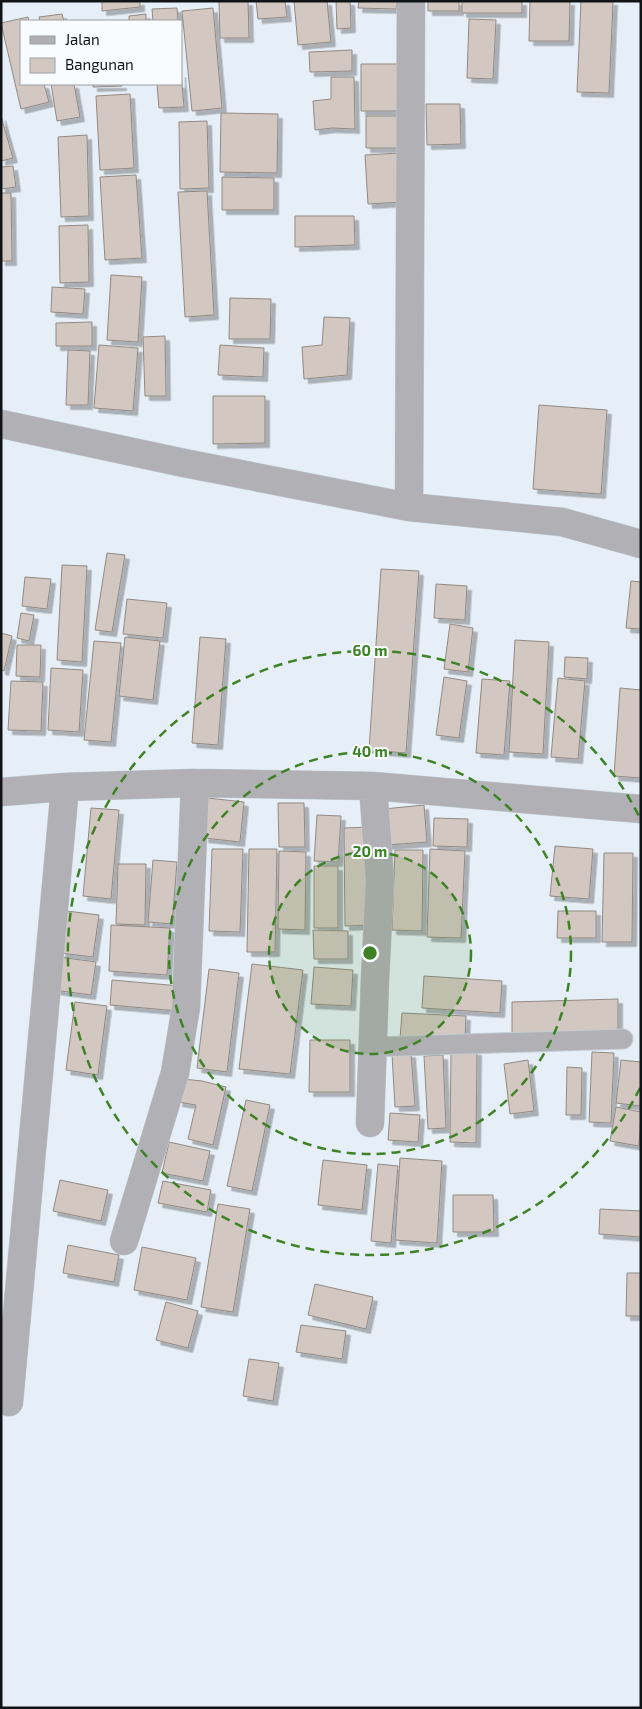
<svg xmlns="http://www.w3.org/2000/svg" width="642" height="1709" viewBox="0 0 642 1709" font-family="'Exo 2',sans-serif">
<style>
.building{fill:#d2c8c1;stroke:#928982;filter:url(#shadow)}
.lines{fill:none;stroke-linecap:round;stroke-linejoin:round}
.lane-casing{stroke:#c4ccd3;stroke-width:21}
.street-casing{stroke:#c4ccd3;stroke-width:29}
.lane{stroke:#b1b0b5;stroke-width:19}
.street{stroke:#b1b0b5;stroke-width:28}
.ring{fill:none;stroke:#3e8225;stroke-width:2.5;stroke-dasharray:9 6}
.centre{fill:#3e8225;stroke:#f8fcff;stroke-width:2.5}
.ring-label{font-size:15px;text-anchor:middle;font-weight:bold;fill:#3e8225;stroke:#f8fcff;stroke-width:4;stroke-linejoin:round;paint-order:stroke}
</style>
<defs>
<filter id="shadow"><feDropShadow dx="4.5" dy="4.5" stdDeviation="0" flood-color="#0004"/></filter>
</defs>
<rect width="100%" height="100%" fill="#e6eff7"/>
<path class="building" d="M102,1H140V7L102,11Z
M219,1H248L249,38H220Z
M256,1H285L287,17L258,19Z
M294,1H327L331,42L298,45Z
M336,1H350L351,28L337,29Z
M359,1H397L396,9L358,8Z
M428,1H459V11H428Z
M462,1H522V13H462Z
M530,1H570L569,41H529Z
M581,1H613L609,93L577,92Z
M177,8L178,21H153L152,9Z
M213,8L222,108L192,111L182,11Z
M62,14L64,21H40L39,17Z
M146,14V21H129V16Z
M28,17L29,21H21V84H44L49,102L21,109L1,23Z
M469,19L496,20L493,79L467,78Z
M352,50V71L310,72L309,52Z
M361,64H400V111H361Z
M181,73L184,107L159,108L157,84H181Z
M331,77H354L355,129L332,128L315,130L313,101L331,99Z
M51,84H74L80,117L57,121Z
M93,84H122V86L93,87Z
M130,94L134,168L100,170L96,96Z
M426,104H460L461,144L427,145Z
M221,113L278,114L277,173L220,172Z
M1,116L13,158L1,161Z
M366,116H405V148H366Z
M207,121L209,188L180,189L179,122Z
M87,135L89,216L61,217L58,137Z
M400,153L403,202L368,204L365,155Z
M13,166L16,187L1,189V167Z
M136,175L142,258L105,260L100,177Z
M222,177L274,178V210H222Z
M207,191L214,315L185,317L178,192Z
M1,193H11L12,261H1Z
M295,216H354L355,245L295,247Z
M88,225L89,282L60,283L59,226Z
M111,275L142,277L138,342L107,340Z
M52,287L85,289L83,314L51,312Z
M230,298L271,299L270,339H229Z
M324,317L350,318L347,375L304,379L302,347L322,345Z
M92,322V346H56V323Z
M165,336L166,396H145L143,337Z
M99,345L138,348L133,411L94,408Z
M220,345L264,348L263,377L218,375Z
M68,350L90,351L88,405H66Z
M213,396H265V443L213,444Z
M539,405L607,410L601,494L533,489Z
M107,553L125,555L112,632L95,630Z
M62,565L87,566L82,662L57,660Z
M381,569L419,571L406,753L369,750Z
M25,577L51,579L47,609L22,606Z
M631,581L641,582V629L626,628Z
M436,584L467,586L465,620L434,618Z
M127,599L167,603L163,638L123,634Z
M21,613L34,615L29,641L17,638Z
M450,624L473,628L468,672L444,669Z
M1,633L12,636L4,671L1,670Z
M125,637L160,641L153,700L119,696Z
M200,637L226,639L218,745L192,743Z
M515,640L549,642L543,754L509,752Z
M94,641L121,643L111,742L84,740Z
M17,645H41L40,677L16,676Z
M565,657L588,658L587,679L564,677Z
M51,668L83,670L79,732L48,730Z
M444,677L467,681L459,738L436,735Z
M558,678L585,681L578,759L551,757Z
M482,679L510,681L504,755L476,753Z
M11,681L43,682L41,731L8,730Z
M620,688L641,690V778L614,776Z
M208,798L244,802L240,842L204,838Z
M278,803H304L305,847H279Z
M424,805L427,842L387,845L384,809Z
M91,808L119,810L111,899L83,896Z
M317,815L341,816L338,862L314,861Z
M434,818L468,819L467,847L433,846Z
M372,827L373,925L345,926L344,828Z
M555,846L593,849L589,899L550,896Z
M212,849H243L240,932L209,931Z
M249,849H277L275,952H247Z
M430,849L465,851L461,938L427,937Z
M395,850H423L422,931L392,930Z
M279,851L306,852L305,930L278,929Z
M604,853H633L632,942H602Z
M153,860L177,862L172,924L148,922Z
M118,864H146L145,925L116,924Z
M314,866H338V928H314Z
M67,911L99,915L93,957L61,953Z
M558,911H596V938H557Z
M111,925L170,928L167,975L109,971Z
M313,930L348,931V959H314Z
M59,957L96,962L91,995L54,990Z
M252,964L303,970L290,1074L239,1069Z
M314,967L353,970L351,1006L311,1004Z
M209,969L239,973L227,1072L197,1068Z
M424,976L502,981L500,1013L422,1008Z
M112,980L180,986L178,1011L110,1005Z
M618,999V1032L512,1034V1002Z
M75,1002L107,1006L98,1075L66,1070Z
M402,1013L466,1016L465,1041L400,1039Z
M310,1040H350V1092H309Z
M451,1050L477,1051L476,1143L450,1142Z
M592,1052L614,1053L611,1123L589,1122Z
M411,1053L415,1106L395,1107L392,1055Z
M443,1055L446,1128L428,1129L424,1056Z
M528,1060L534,1111L510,1114L504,1064Z
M621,1060L641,1062L640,1106L616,1103Z
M567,1067L582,1068L581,1115H566Z
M183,1079L202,1081L226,1087L213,1145L188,1139L196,1105L178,1102Z
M246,1100L270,1105L252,1191L227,1186Z
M616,1107L641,1112L639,1146L610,1141Z
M390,1113L420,1115L418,1142L388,1140Z
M169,1142L210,1151L203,1181L162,1173Z
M400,1158L442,1161L437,1243L395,1240Z
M323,1160L367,1165L362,1210L318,1205Z
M378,1164L398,1166L391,1243L371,1241Z
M60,1180L108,1190L101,1221L53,1211Z
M163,1181L211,1190L207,1212L158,1203Z
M453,1195H493L494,1232H453Z
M218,1204L250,1209L233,1312L201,1307Z
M600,1209L641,1211V1237L599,1234Z
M68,1245L119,1255L114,1282L63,1273Z
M142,1247L196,1258L187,1300L134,1290Z
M627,1273H641V1316H626Z
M315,1284L373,1297L366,1329L308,1315Z
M166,1302L198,1311L188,1348L156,1340Z
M301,1325L346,1331L342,1359L296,1352Z
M249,1359L279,1363L273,1401L243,1396Z"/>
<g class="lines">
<g class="lane-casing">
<path id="lane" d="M372,1047L623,1039"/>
</g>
<g class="street-casing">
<path id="street" d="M1,424L184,463L409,507L562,522L641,544
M409,507L411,1
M1,792L65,787L195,783L373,786L641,809
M370,1123L375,979L380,880L373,786
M124,1241L175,1073L186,1007L195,783
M9,1402L65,787"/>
</g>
<use href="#lane" class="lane"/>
<use href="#street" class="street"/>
</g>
<circle cx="370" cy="953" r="101" fill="#3e8225" fill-opacity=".12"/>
<g class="ring">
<circle cx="370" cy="953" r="101"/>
<circle cx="370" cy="953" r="201"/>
<path d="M640 1088A302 302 0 1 1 640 818"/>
</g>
<circle cx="370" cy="953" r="8" class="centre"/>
<g class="ring-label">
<text x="370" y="656">60 m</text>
<text x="370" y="757">40 m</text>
<text x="370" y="857">20 m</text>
</g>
<rect width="642" height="1709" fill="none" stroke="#111416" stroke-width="5"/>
<rect x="20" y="20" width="162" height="65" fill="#f8fcff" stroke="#9c9fa2"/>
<rect x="30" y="36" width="25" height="8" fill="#b1b0b5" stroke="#9c9fa2"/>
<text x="65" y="45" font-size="15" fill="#111416">Jalan</text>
<rect x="30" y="58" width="25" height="15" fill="#d2c8c1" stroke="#9c9fa2"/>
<text x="65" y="70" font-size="15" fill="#111416">Bangunan</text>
</svg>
